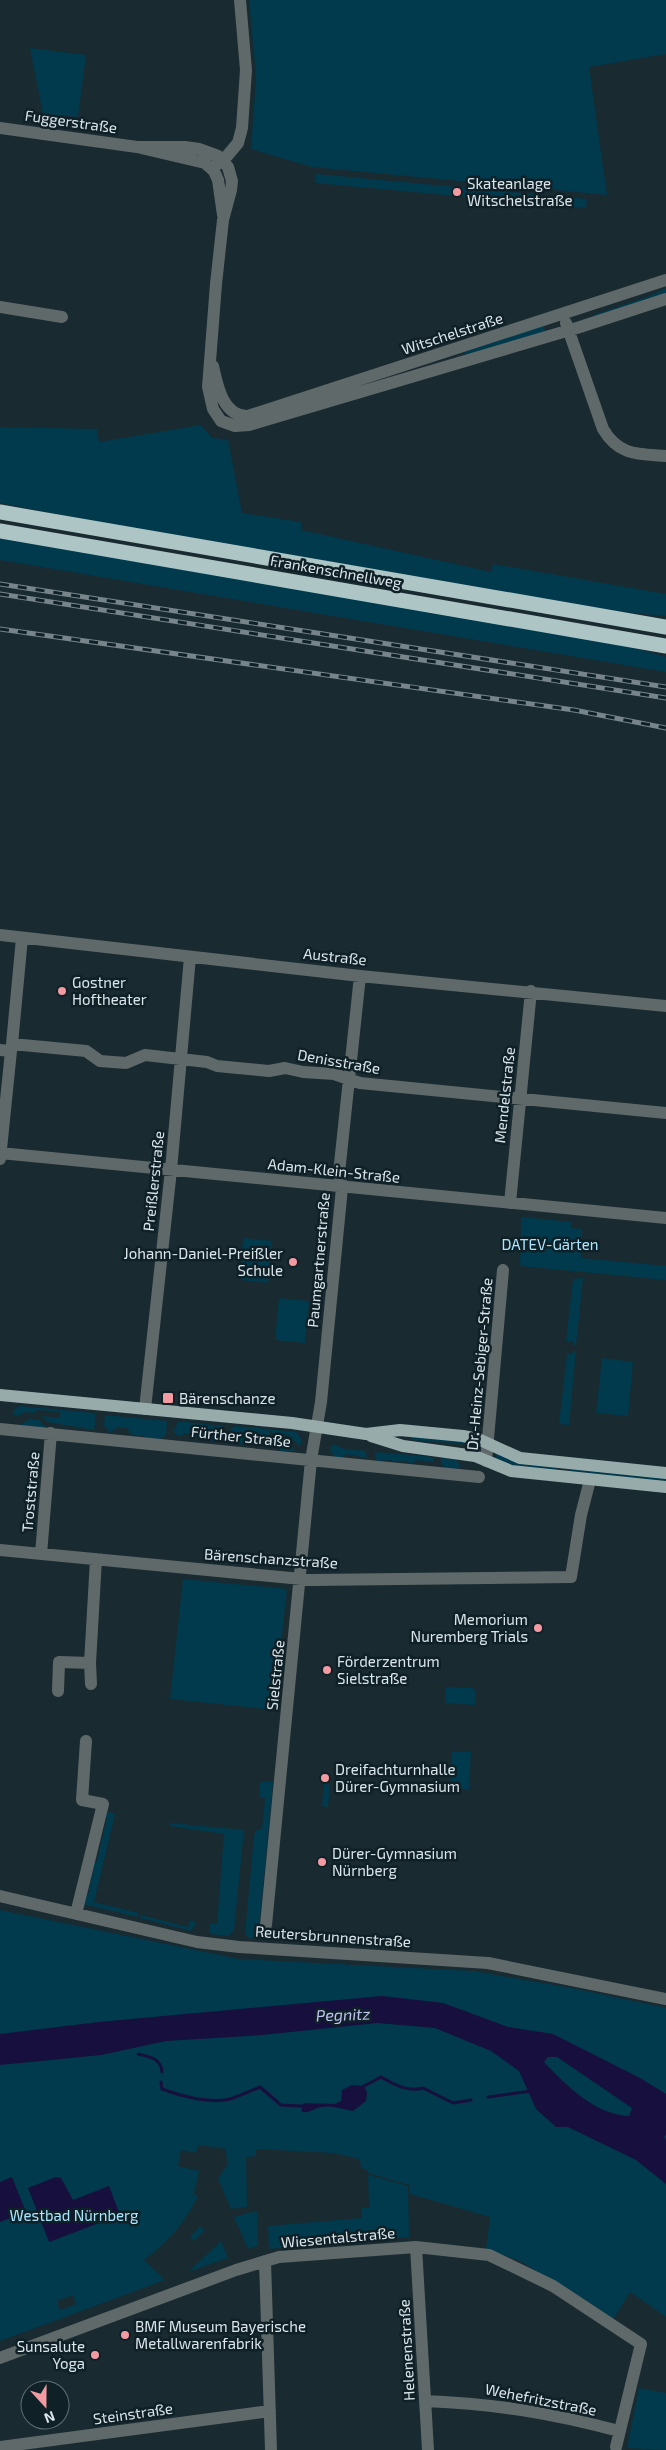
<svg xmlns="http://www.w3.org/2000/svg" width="666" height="2450" viewBox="0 0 666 2450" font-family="'Exo 2',sans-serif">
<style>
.green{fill:#003a4c;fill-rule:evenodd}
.water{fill:#170f3d;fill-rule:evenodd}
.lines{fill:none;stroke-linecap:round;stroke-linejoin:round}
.stream{stroke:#170f3d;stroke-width:3}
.minor{stroke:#5f6969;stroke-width:12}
.major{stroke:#97abab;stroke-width:12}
.highway{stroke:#adc5c5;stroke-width:15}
.rail-casing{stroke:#77858b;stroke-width:5}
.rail{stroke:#0f2027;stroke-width:3;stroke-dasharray:9;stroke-linecap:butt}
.poi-dot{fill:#f49aa3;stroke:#0f2027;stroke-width:2}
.labels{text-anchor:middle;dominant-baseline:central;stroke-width:5;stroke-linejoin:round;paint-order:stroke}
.street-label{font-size:15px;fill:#dbe6eb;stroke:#0f2027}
.poi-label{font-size:15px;fill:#dbe6eb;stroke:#0f2027;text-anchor:start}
.park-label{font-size:15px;fill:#abe6fe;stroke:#0f2027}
.water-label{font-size:16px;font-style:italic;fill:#c2c2f3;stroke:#0f2027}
</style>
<rect width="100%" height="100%" fill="#192a31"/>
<path class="green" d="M249,0H666V54L589,67L607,195L312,167L251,149L256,77Z
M30,48L86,55L78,117L43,114Z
M316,174L587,199L586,208L315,183Z
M666,288V293L595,316L593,315L649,296Z
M543,325L545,331L542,333L467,355L464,353L465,350Z
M201,425L212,438L228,440L242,513L301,522V530L491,572L493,564L666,594V616L613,611L101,523L0,503V427L97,429L99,442Z
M0,537L613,642L666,657V672L0,560Z
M521,1217L571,1222V1228L582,1229L581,1258L666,1266V1280L520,1266Z
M243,1238L272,1241L268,1283L240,1280Z
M583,1278L576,1345H574V1341H566L573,1279Z
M279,1298L309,1301L305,1343L275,1340Z
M573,1351H576L569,1425L559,1424L567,1354H573Z
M602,1358L633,1362L628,1416L596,1413Z
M19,1406L94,1413L96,1415L94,1430L47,1422L42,1416L59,1418L60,1410L58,1412L37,1410L34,1413L24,1412L20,1415H13V1411Z
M105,1415L167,1421L166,1435L157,1441L147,1440L144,1436L132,1435L127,1428L117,1427L110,1433L104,1425Z
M29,1419L39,1420L46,1428L20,1426Z
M177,1421L222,1426V1434L212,1442L206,1435L194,1437L190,1433H184L182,1436L176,1435L172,1428L176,1429Z
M235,1426L296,1432L301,1438V1444L299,1446L289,1435L273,1433L270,1430L269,1439L284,1440L294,1449L292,1451H281L275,1443L265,1442L260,1446L253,1441L248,1445L237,1444L231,1437V1429Z
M411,1435L465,1440V1444L411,1440Z
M333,1444L344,1449L366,1451L367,1458L346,1454L341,1458L335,1457L330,1450Z
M375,1452L432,1457L434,1462L417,1460L412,1464L406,1461L393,1462L390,1460L378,1461L375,1458Z
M497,1454L556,1466V1470L513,1465L494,1458Z
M441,1458L455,1459L461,1465L454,1471L447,1470L441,1463Z
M570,1467L666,1476V1481L570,1471Z
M183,1579L287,1589L274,1710L170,1699Z
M446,1687L472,1688L476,1691L475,1705L445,1703Z
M452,1751L471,1752L469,1789H450Z
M263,1781L273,1782L258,1939L249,1938L245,1934L254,1836L256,1830L262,1829L265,1798L259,1797L260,1783Z
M324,1784L330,1785L328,1807L322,1806Z
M105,1811L115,1814L94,1902L139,1913L138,1917L82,1904L84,1894L88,1895L93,1872L92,1863L97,1861L107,1818L104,1815Z
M170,1823L244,1830L234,1930L229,1936L210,1934L209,1923L217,1924L224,1834L170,1826Z
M0,1910L239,1959L473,1971L571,1988L666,2008V2317L630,2292L613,2320L520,2261L486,2249L490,2217L410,2194L409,2185L368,2173V2170L361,2168L360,2159L333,2153L256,2149V2156L246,2157L247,2207L231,2209L218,2179L227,2165L226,2149L198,2145L196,2153L181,2150L178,2166L199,2171L194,2194L198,2196C185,2223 167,2243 144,2260L165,2280L0,2341ZM73,2295L76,2304L60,2310L57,2301Z
M141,1915L188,1927L190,1920L195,1922V1925L191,1931L140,1918Z
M368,2175L408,2186L409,2237L269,2249L268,2226L362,2218L361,2208H369Z
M255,2211L257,2212L258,2246L248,2249L234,2217Z
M200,2226L205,2230L194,2241L190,2237Z
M221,2241L228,2258L188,2272Z
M639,2388L666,2393V2450L627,2448Z"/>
<path class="water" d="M382,1996L443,2003L508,2027L553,2034L640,2078L666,2094V2134L664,2137L666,2140V2184L636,2160L568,2127H556L536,2109L519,2071L491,2051L435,2028L377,2023L262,2035L166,2041L101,2055L0,2065V2034L99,2022ZM548,2057H557L632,2108L629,2116C595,2115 566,2085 544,2062Z
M352,2085L364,2086L367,2092L366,2101L353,2111C343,2109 332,2105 321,2107C314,2108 311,2113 302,2112L301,2106L304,2103L335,2104L341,2101L342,2090Z
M12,2177L26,2212L0,2222V2182Z
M56,2177L61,2178L73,2200L109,2186L120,2215L49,2242L28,2188Z"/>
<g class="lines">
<path class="stream" d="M138,2054C150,2057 161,2058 162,2072
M161,2082L162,2089C180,2096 210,2104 230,2099C240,2096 250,2091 260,2087L281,2105L301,2106
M364,2086L381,2077C395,2085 407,2092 423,2088L453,2103L471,2100
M488,2097L531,2091"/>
<path class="minor" d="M0,128L137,147L205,163L214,171L218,180L223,215
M137,147H185L199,149L218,156L228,167L232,181L231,190L223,220L216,284L208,387L213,409L221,421L235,426L249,425L580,327L666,299
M216,165L227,156L238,143L242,128L246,70L240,0
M0,307L62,317
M566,323L603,429C619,456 638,454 666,456
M213,366C217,385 223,417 248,416L666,280
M0,935L360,976L666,1006
M22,938L12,1044L86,1051L100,1061L126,1063L145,1055L207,1062L217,1066L269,1071L285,1068L303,1072L334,1074L360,1083L666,1113
M0,1050L11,1051L0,1159
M0,1153L666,1218
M510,1203L531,991
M145,1409L171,1170L190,957
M0,1429L479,1477
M486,1461L503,1270
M0,1550L312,1580L571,1577L581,1515L590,1480
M41,1554L51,1433
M90,1663L91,1684
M58,1691L59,1662L90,1663L96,1559
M0,1896L197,1942L239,1947L488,1963L666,1999
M76,1914L103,1804L82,1800L86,1741
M266,1925L311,1460L321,1402L342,1188L339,1173L360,976
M416,2247L428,2450
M265,2261L271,2450
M0,2358L236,2270L279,2257L416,2247L489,2255L553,2286L641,2344L616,2447
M426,2401C496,2404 551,2413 619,2431
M0,2447L270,2411"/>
<path class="major" d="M0,1395L292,1423L366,1434L400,1430L463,1436L478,1439L520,1458L666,1473
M371,1436L403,1446L475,1456L511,1471L666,1487"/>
<path class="highway" d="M0,512L666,627
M0,531L666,646"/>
<g class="rail-casing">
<path id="rail" d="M0,584L666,687
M0,594L666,698
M0,629L574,710L666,728"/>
</g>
<use href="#rail" class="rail"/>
</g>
<g class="poi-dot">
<circle cx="457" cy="192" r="5"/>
<circle cx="62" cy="991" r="5"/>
<circle cx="293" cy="1262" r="5"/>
<rect x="162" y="1392" width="12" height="12" rx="2.5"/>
<circle cx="538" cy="1628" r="5"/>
<circle cx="327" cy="1670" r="5"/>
<circle cx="325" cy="1778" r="5"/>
<circle cx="322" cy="1862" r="5"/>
<circle cx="125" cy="2335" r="5"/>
<circle cx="95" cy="2355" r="5"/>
</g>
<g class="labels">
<g class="street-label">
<text transform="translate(71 121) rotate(8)">Fuggerstraße</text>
<text transform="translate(452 333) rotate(-18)">Witschelstraße</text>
<text transform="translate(336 571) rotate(10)">Frankenschnellweg</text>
<text transform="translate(335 956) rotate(6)">Austraße</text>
<text transform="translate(339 1061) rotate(10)">Denisstraße</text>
<text transform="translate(504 1095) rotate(-84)">Mendelstraße</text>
<text transform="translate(334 1170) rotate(6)">Adam-Klein-Straße</text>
<text transform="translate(153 1181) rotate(-84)">Preißlerstraße</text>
<text transform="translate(318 1260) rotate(-85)">Paumgartnerstraße</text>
<text transform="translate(479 1364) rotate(-85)">Dr.-Heinz-Sebiger-Straße</text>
<text transform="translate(241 1436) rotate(6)">Fürther Straße</text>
<text transform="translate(30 1492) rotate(-85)">Troststraße</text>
<text transform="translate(271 1558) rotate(4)">Bärenschanzstraße</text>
<text transform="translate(275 1675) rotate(-84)">Sielstraße</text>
<text transform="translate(333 1936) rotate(4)">Reutersbrunnenstraße</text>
<text transform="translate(338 2237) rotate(-5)">Wiesentalstraße</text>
<text transform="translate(406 2350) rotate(-93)">Helenenstraße</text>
<text transform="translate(541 2399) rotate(11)">Wehefritzstraße</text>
<text transform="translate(133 2413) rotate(-8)">Steinstraße</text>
</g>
<g class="poi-label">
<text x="467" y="183">Skateanlage<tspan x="467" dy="17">Witschelstraße</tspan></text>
<text x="72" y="982">Gostner<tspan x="72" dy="17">Hoftheater</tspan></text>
<text x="283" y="1253" text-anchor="end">Johann-Daniel-Preißler<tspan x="283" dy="17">Schule</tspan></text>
<text x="179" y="1398">Bärenschanze</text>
<text x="528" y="1619" text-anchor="end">Memorium<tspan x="528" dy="17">Nuremberg Trials</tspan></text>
<text x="337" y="1661">Förderzentrum<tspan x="337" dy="17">Sielstraße</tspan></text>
<text x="335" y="1769">Dreifachturnhalle<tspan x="335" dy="17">Dürer-Gymnasium</tspan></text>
<text x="332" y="1853">Dürer-Gymnasium<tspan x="332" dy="17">Nürnberg</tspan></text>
<text x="135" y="2326">BMF Museum Bayerische<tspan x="135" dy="17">Metallwarenfabrik</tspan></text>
<text x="85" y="2346" text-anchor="end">Sunsalute<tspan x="85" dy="17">Yoga</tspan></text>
</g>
<g class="park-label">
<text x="550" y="1244">DATEV-Gärten</text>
<text x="74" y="2215">Westbad Nürnberg</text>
</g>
<g class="water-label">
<text transform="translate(343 2014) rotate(-2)">Pegnitz</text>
</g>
</g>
<g transform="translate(45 2405) rotate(159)"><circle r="24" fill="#0f2027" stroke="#616f75"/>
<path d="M0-4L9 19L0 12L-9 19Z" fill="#f49aa3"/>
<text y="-8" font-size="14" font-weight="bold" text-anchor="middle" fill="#dbe6eb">N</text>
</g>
</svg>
